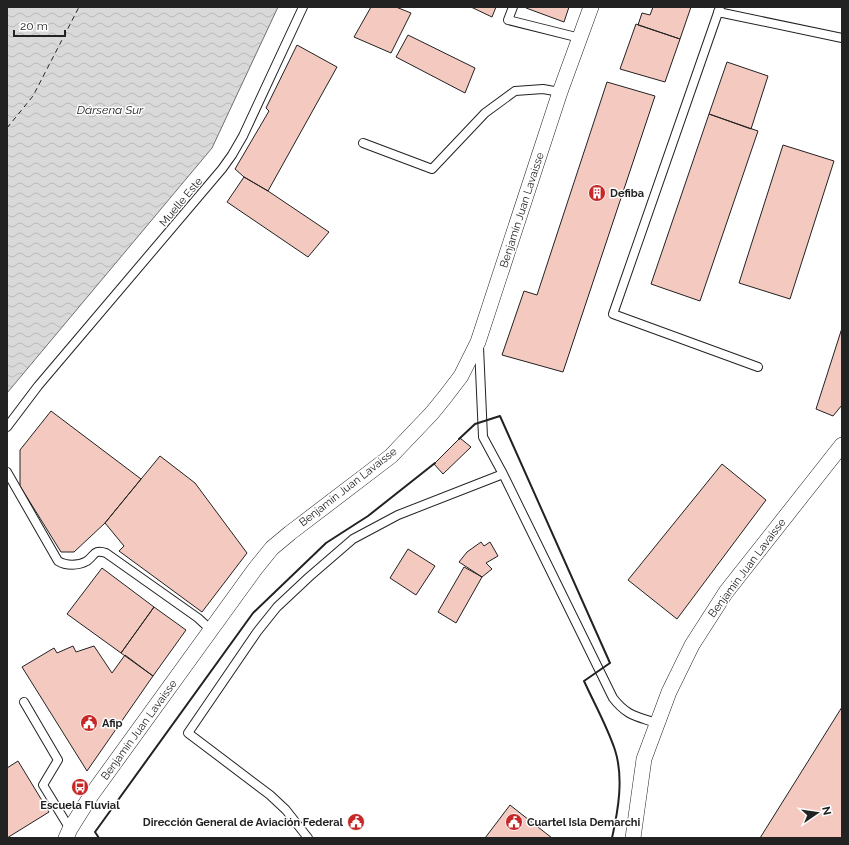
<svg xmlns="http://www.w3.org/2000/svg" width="849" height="845" viewBox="0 0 849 845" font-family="Raleway,sans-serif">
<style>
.water{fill:url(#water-waves);stroke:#6f6f6f}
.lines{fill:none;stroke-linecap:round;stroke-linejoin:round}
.ferry{stroke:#222;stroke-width:1;stroke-dasharray:5 4;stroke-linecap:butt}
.building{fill:#f3c9c0;stroke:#222}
.lane-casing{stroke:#222;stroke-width:10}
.street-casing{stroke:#222;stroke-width:16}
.lane{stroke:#fff;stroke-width:8}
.street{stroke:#fff;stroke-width:15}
.wall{stroke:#222;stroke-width:2}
.labels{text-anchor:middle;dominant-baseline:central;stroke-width:3;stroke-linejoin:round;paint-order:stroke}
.poi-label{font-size:11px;font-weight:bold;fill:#222;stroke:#fff;text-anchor:start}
.street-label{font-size:11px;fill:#222;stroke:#fff}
.water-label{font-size:12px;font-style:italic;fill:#222;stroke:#fff}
</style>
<defs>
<pattern id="water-waves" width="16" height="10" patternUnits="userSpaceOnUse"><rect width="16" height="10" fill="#d9d9d9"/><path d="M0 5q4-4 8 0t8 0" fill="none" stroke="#bababa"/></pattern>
</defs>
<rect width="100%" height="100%" fill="#fff"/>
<path class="water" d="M7,7H278L212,148L7,393Z"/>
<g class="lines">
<path class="ferry" d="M7,128L33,96L79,7"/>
</g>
<path class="building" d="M371,7H396L411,13L391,53L354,37Z
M471,7H496L492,17Z
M527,7H569L564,22L526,8Z
M653,7H691L680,39L638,25L642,13L650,15Z
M636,24L680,39L665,82L620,69Z
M408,35L475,68L465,93L396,57Z
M297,45L337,67L268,191L244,177L235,169L269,111L266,108Z
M727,62L768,76L751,129L709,114Z
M607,82L655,96L563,372L502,355L524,291L537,295Z
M709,114L758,131L700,301L651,284Z
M783,145L834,161L790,299L739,283Z
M244,177L268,191L329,232L308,257L227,202Z
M842,328V405L833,416L816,409Z
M51,411L141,479L105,523L74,552H61L20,486V450Z
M460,438L471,447L443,474L434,464Z
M160,456L195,483L247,553L202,612L119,551L124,546L105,523Z
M722,464L766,500L677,619L628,580Z
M481,542L484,546L490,542L498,556L486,563L492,569L482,577L459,562L467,552Z
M408,549L435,566L416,595L390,578Z
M464,567L482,577L456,623L438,612Z
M102,568L154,607L121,653L67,614Z
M154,607L186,630L153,676L121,653Z
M73,646L76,652L94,646L112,673L125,655L153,676L87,771L22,667L54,648L57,653Z
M842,707V838H760Z
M18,761L49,812L7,838V768Z
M510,805L552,838H485Z"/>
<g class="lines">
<g class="lane-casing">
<path id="lane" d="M513,7L508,20L580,38
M720,7L613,314L758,367
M718,12L842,38
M363,143L432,169L485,113L515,91L543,89L560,92
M479,347L483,437L503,474L613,698C627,716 636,716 656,723
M7,427L38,386L222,169L232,155L243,136L303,7
M7,472L58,561C66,566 78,566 87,561C95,555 94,549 106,553L198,618L211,630
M24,702L58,760L43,785L70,829
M308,838L286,810L270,795L188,733L257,632L277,607L309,577L353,539L398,515L503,474"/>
</g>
<g class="street-casing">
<path id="street" d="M66,838L70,829L92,794L255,569L272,548L290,533L391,456L432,413L445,397L461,376L478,342L560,92L591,7
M633,838L644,759L669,692L692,645L726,592L842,445"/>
</g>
<use href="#lane" class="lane"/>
<use href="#street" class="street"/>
<path class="wall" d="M459,439L475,424L500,416L610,663L584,681C594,703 607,726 615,750C624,778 618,811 612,838
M99,838L95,832L253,613L326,543L368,516L435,463"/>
</g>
<defs>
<g id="building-disc" transform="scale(0.9)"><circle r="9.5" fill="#c62828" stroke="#fff"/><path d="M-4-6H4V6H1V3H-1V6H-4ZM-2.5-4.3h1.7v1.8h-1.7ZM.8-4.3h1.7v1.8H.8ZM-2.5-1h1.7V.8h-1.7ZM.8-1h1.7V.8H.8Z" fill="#fff"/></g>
<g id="civic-disc" transform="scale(0.9)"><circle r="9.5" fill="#c62828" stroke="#fff"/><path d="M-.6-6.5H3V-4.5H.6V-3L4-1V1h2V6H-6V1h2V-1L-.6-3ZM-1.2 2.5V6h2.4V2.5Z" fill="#fff"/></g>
<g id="bus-disc" transform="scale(0.9)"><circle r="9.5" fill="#c62828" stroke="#fff"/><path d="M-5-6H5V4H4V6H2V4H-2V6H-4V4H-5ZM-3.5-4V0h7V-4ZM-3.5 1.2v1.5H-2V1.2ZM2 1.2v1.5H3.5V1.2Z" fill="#fff"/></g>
</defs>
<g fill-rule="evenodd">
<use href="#building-disc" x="597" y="193"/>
<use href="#civic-disc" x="89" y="723"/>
<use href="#bus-disc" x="80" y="787"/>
<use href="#civic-disc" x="356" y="822"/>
<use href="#civic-disc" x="514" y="822"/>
</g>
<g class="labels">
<g class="poi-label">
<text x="610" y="193">Defiba</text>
<text x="102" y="723">Afip</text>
<text x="80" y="805" text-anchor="middle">Escuela Fluvial</text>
<text x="343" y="822" text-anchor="end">Dirección General de Aviación Federal</text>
<text x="527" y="822">Cuartel Isla Demarchi</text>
</g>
<g class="street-label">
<text transform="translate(181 202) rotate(-50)">Muelle Este</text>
<text transform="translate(522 210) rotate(-72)">Benjamín Juan Lavaisse</text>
<text transform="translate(348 487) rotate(-38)">Benjamín Juan Lavaisse</text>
<text transform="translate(747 568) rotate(-53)">Benjamín Juan Lavaisse</text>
<text transform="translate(139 730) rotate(-54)">Benjamín Juan Lavaisse</text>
</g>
<g class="water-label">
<text x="110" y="110">Dársena Sur</text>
</g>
</g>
<rect width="849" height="845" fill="none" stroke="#222222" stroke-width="16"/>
<g transform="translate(817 813) rotate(77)" stroke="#ffffff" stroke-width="3" paint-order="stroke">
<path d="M0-3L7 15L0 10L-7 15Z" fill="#222222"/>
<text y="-6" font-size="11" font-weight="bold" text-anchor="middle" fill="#222222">N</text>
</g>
<path d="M14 30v6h51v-6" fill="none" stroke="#222222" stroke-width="2"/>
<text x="20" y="30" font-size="12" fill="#222222" stroke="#ffffff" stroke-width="3" paint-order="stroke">20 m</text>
</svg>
